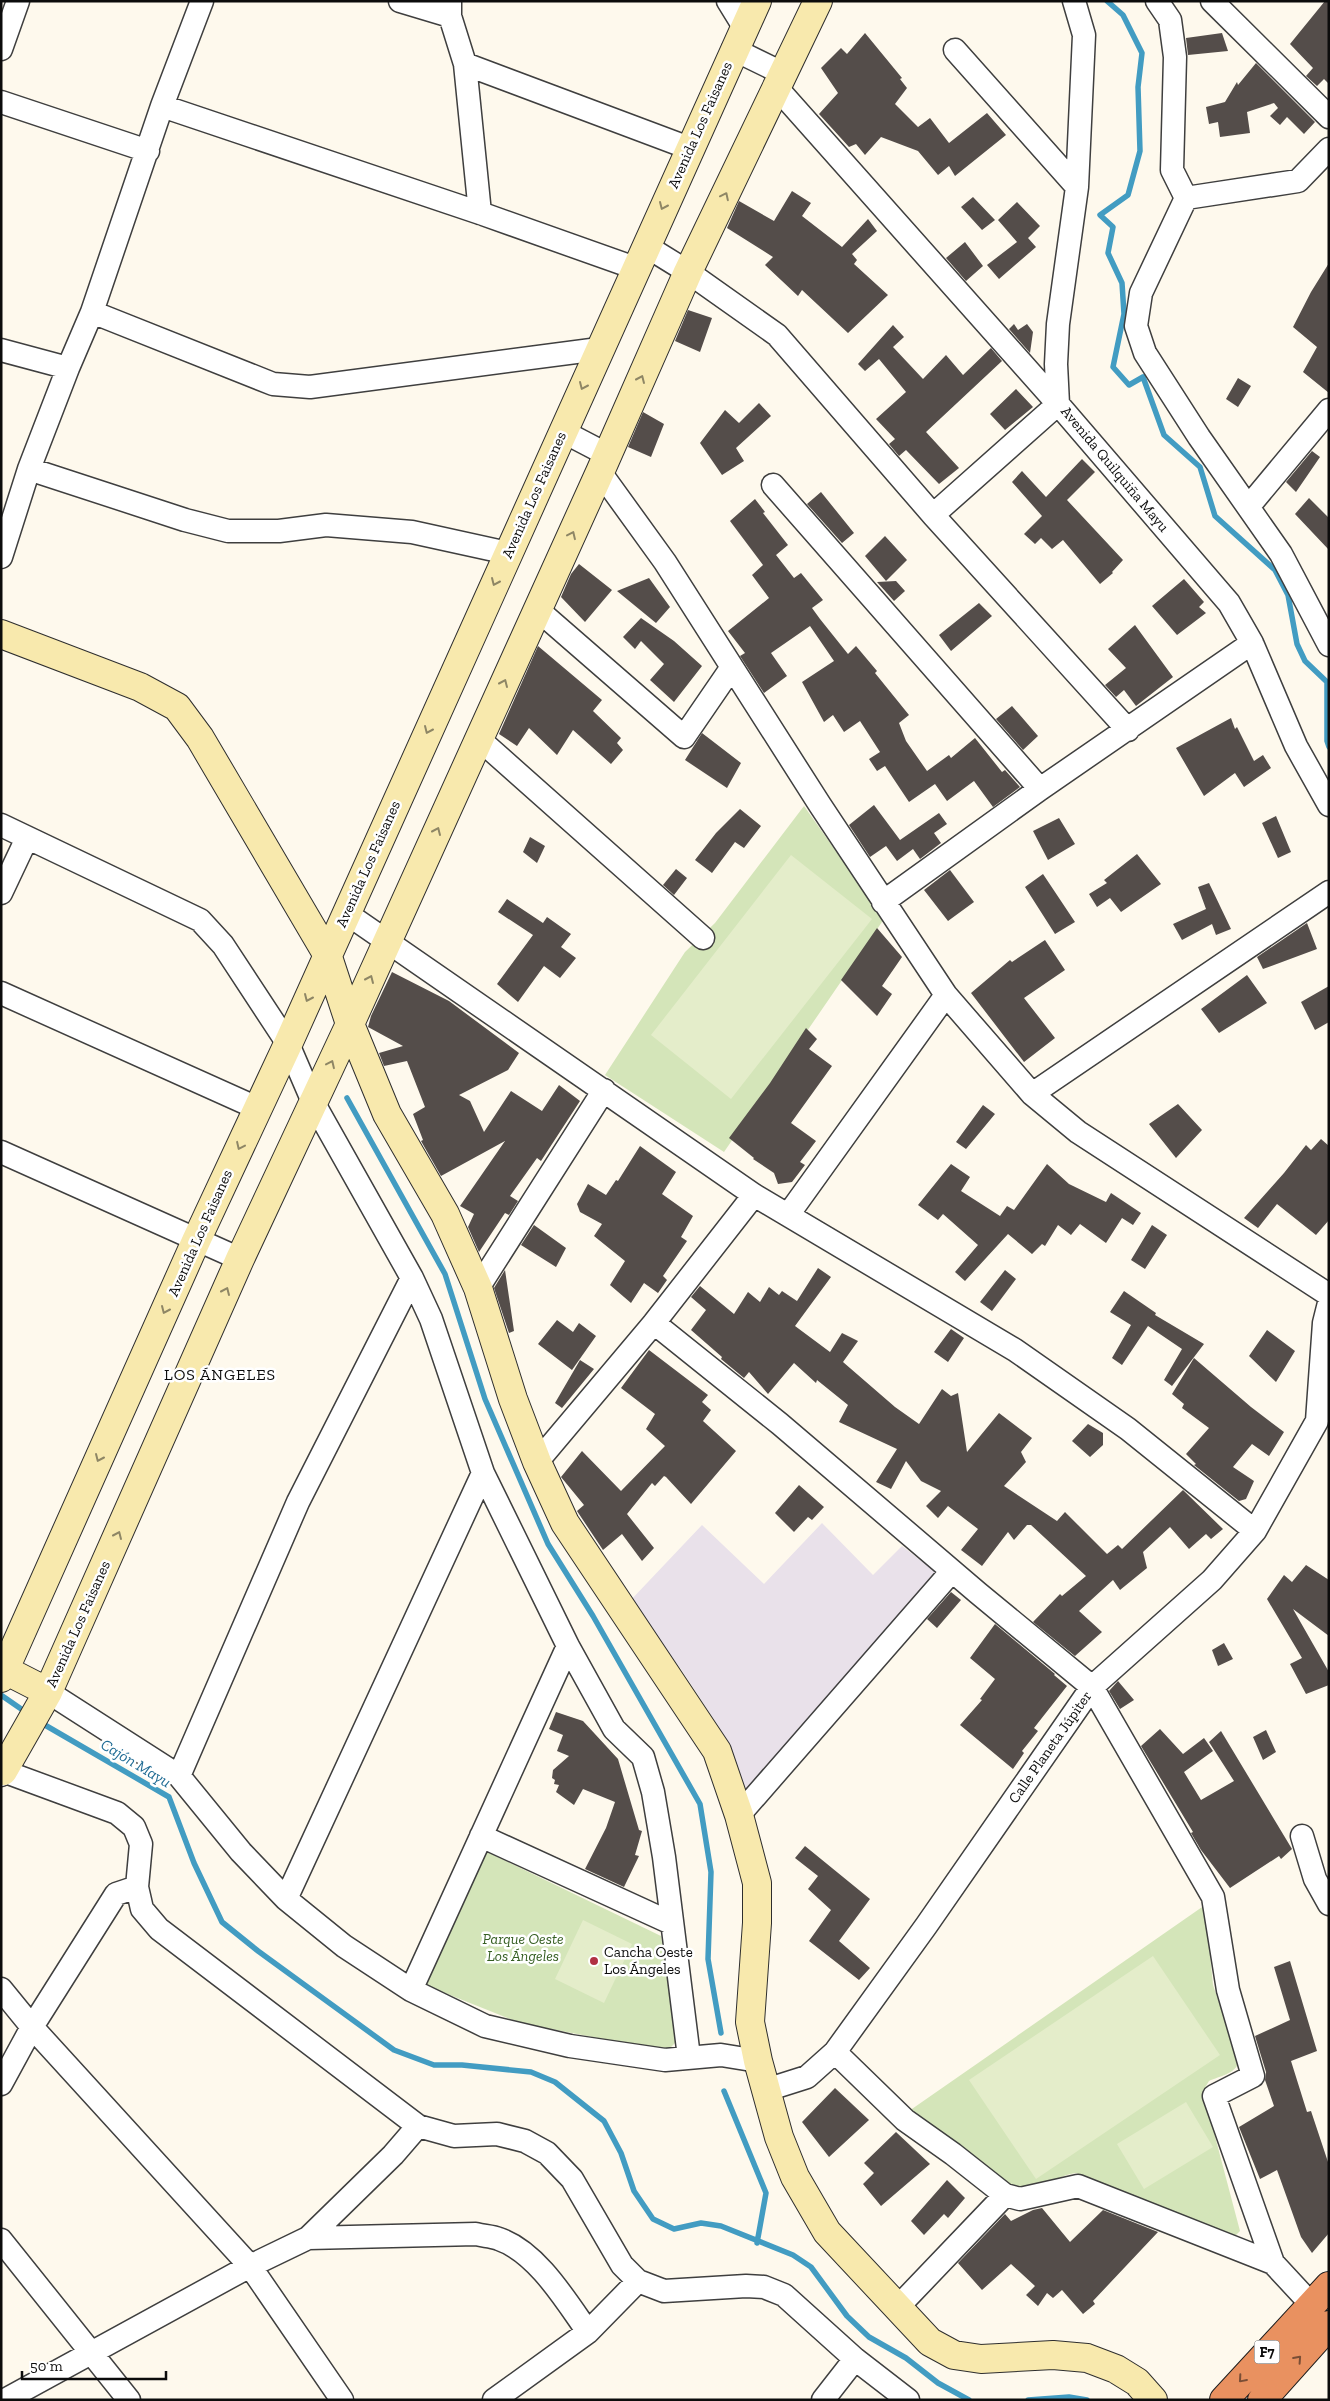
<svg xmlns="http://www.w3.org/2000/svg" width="1330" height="2401" viewBox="0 0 1330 2401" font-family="'Zilla Slab',serif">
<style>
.industrial{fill:#e9e1ea}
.green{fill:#d4e5b9}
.pitch{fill:#e4edca}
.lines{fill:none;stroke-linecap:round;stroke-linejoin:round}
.stream{stroke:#429cc2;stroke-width:5.5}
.building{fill:#544d4a}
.street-casing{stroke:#3f3f3f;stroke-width:25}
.secondary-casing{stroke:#2e2e2e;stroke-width:30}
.highway-casing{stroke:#1d1d1d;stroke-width:30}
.street{stroke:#fff;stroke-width:22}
.secondary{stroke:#f8e9ad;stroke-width:28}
.highway{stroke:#e99160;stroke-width:28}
.oneway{stroke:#8e8665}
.oneway2{stroke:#7a4e36}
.poi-dot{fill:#b13043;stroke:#fff;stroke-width:2}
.labels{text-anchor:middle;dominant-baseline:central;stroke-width:5;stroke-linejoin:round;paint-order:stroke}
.shield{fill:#fff;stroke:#555;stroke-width:1}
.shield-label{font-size:14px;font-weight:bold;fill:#0c0c0c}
.street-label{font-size:15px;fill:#0c0c0c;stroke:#fff}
.park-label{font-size:15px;font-style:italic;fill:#355e22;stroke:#fff}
.poi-label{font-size:15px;fill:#0c0c0c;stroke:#fff;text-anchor:start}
.neighbourhood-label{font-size:16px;letter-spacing:1px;fill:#0c0c0c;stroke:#fff}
.water-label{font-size:16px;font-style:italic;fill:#206c94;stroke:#fff}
</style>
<rect width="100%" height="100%" fill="#fef9ed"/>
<path class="industrial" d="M822,1523L873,1575L902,1546L937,1573L742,1796L719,1727L681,1669L629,1602L702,1525L764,1584Z"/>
<path class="green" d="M804,806L884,919L724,1152L605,1075L685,952L715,923Z
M485,1851L661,1936L676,2042L669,2049L629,2044L520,2023L425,1985Z
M1205,1905L1213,1985L1239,2062C1235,2074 1220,2076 1209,2081L1203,2091L1240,2231L1235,2236L1076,2173C1058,2175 1035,2192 1018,2188C1013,2187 1008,2184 1004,2182L909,2111Z"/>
<path class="pitch" d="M791,855L872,919L731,1099L651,1035Z
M583,1920L632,1944L604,2003L555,1979Z
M1153,1956L1220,2055L1036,2179L969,2080Z
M1186,2102L1213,2147L1144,2189L1117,2144Z"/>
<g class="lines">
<path class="stream" d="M1107,1L1123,15L1142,53L1138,87L1140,151L1128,195L1100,215L1113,227L1108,253L1122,283L1124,314L1113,367L1129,385L1143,377L1164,435L1200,467L1215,516L1275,570L1288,595L1297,644L1305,661L1327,682V741L1329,747
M347,1098L445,1274L485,1399L548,1544L593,1616L700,1804L711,1872L708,1959L721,2033
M1,1695L27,1713
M38,1721L169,1797L194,1863L222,1922L258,1951L394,2050L434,2065H462L531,2072L555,2082L604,2121L621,2153L634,2191L653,2219L674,2229L701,2223L721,2226L793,2255L811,2267L847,2316L869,2337L906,2358L938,2383L969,2400
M724,2091L766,2193L757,2243
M1028,2400L1069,2397L1087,2400"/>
</g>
<path class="building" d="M1325,1H1329V84L1324,79L1317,86L1306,76L1313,68L1290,44Z
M865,33L902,78L900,79L907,88L895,104L918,127L930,118L949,143L987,113L1006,135L955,176L949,166L938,175L918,151L881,137L865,155L856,144L849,147L819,114L838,93L821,68L841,48L847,54Z
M1222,33L1228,51L1188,55L1186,38Z
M1256,63L1315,122L1304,134L1287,117L1280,125L1270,116L1278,108L1274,103L1247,112L1250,133L1220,137L1218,122L1209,124L1206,107L1225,102L1237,82L1238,85Z
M792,191L811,203L802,216L842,247L868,219L877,231L852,254L857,260L854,264L888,295L848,333L802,290L798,296L765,265L773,257L727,228L739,201L774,221Z
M973,197L995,220L982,230L961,207Z
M1017,202L1040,226L1028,238L1036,247L999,279L987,265L1017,242L998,220Z
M965,242L983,266L966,281L946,258Z
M1329,263V393L1303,372L1317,347L1293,327L1311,292Z
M688,310L712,318L700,352L675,341Z
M1014,324L1018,330L1027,324L1033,332L1030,353L1009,329Z
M893,325L904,337L893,347L923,379L946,355L963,375L991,348L1002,361L926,432L959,468L939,484L906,450L899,456L889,444L895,439L876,419L906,392L879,359L865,371L858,364Z
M1238,378L1251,386L1238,407L1226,399Z
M1016,389L1033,407L1005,430L990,414Z
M759,403L771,416L736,448L744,461L722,475L700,443L725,410L739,423Z
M643,412L664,424L651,457L628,447Z
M1312,451L1320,457L1296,492L1286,482Z
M1082,459L1095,472L1067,500L1123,560L1112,572L1113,573L1100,584L1063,540L1052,549L1041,538L1035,544L1024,534L1042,516L1012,482L1022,471L1046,497Z
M821,492L854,533L842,543L807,504Z
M1309,498L1329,518V550L1295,514Z
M755,499L765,512L763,513L788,545L776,555L794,578L801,573L823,600L812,608L820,619L848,654L856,646L877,671L875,673L909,715L899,723L906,741L927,771L949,755L951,758L975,738L1002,772L1005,770L1020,787L993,807L974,781L947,801L935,784L909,802L885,766L877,771L869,759L880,752L860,721L844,732L833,715L824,722L802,682L834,661L810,626L771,653L787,676L764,693L740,656L745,653L728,631L769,598L752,575L763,565L730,521Z
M885,536L907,560L886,581L865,556Z
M579,564L612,590L585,622L561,597L571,574Z
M649,578L670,607L656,623L617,591Z
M1184,579L1204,602L1199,607L1206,613L1177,635L1152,606Z
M896,581L905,591L894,601L877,582Z
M979,603L992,616L951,651L939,635Z
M641,618L674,641L702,666L674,702L650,680L664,664L641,641L635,649L623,637Z
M1135,625L1173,677L1136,706L1124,690L1116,697L1105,685L1126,668L1108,649Z
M538,646L602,700L593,711L621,738L617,743L623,750L611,764L573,730L557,755L529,728L517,746L499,734Z
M1012,706L1038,736L1023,750L996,719Z
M1231,718L1235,729L1237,727L1254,761L1263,755L1271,768L1244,787L1235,773L1204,796L1176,748Z
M702,733L741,763L727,788L685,760Z
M874,805L900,840L939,813L947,824L934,833L941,843L920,859L913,849L897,861L886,846L870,857L849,825Z
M740,809L761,826L744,848L735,842L712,873L695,860L716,833Z
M1276,816L1291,852L1278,858L1262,823Z
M1059,818L1075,844L1048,860L1033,831Z
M530,837L545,846L537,863L523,852Z
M1137,854L1161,884L1121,912L1110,898L1097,907L1089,894L1107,883L1104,880Z
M676,869L687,878L674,895L663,885Z
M950,870L974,902L948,921L924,890Z
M1043,874L1075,922L1055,934L1025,887Z
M1209,883L1231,929L1216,935L1212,924L1182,940L1173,924L1206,909L1198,887Z
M507,899L543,923L547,917L571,934L561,947L576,958L560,978L544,966L518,1002L497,984L533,935L498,912Z
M1307,923L1317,949L1263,969L1257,957Z
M877,928L902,957L882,986L892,994L877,1016L841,980Z
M1045,940L1065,970L1024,998L1055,1038L1024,1062L971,993L1010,960L1012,962Z
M392,972L449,1001L519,1053L508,1070L459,1095L470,1101L484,1132L511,1091L542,1111L559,1085L580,1101L541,1161L537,1158L510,1196L518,1201L509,1215L505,1213L479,1252L468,1227L474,1214L460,1206L505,1141L441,1176L421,1141L423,1140L413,1114L425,1107L407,1061L384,1066L379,1053L403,1046L368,1027L371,1016Z
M1247,975L1267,1003L1219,1033L1201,1009Z
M1329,986V1022L1315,1030L1301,1002Z
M806,1028L817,1039L809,1049L832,1066L791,1123L816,1141L800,1162L805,1165L792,1182L778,1184L774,1173L753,1159L754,1158L729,1138L770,1083Z
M1178,1104L1202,1130L1176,1158L1149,1124Z
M983,1105L995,1114L966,1149L956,1142Z
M1321,1139L1329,1146V1220L1316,1235L1277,1204L1258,1228L1244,1218L1284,1173L1306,1145L1311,1150Z
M640,1146L676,1172L662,1194L693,1216L681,1237L687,1241L663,1276L667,1280L658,1293L644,1283L631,1303L610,1285L625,1261L594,1236L602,1224L580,1212L577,1204L588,1184L606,1195L616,1180L618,1181Z
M951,1164L970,1177L961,1191L1000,1216L1007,1206L1014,1210L1047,1164L1069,1184L1106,1202L1111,1193L1141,1213L1133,1225L1122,1218L1106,1243L1080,1224L1071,1235L1058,1225L1045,1246L1042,1244L1032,1254L1008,1234L965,1281L955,1272L978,1245L943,1214L938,1220L918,1205Z
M534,1225L566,1248L556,1267L521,1245Z
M1152,1225L1167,1235L1145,1269L1131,1260Z
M818,1268L831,1277L795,1326L830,1352L842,1333L858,1341L843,1362L895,1407L919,1424L942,1389L951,1396L958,1393L967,1452L999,1413L1032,1438L1021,1452L1026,1462L1004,1486L1057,1521L1065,1512L1107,1554L1118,1545L1122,1549L1183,1490L1223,1529L1211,1539L1206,1534L1189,1549L1170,1527L1143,1552L1147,1568L1120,1590L1113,1580L1079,1611L1102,1632L1075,1656L1033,1622L1060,1594L1062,1596L1086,1576L1031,1525H1027L1014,1540L1008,1532L982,1566L961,1550L978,1529L948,1506L938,1518L926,1506L941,1491L921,1481L906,1461L891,1489L876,1482L897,1449L839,1422L848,1405L817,1380L816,1383L794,1363L768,1394L749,1372L744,1378L721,1359L722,1357L691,1330L706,1310L691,1297L700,1286L734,1314L748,1292L760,1302L769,1287L779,1295L782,1291L797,1301Z
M505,1270L514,1331L509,1333L494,1288Z
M1005,1270L1016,1279L992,1311L980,1302Z
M1124,1291L1156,1313L1155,1315L1204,1344L1172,1386L1164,1380L1182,1349L1148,1326L1122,1365L1112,1358L1131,1325L1110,1312Z
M557,1320L573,1332L579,1323L596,1336L572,1370L538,1344Z
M951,1329L964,1338L948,1362L934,1352Z
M1267,1330L1295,1351L1276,1382L1249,1356Z
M649,1350L708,1395L702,1402L711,1410L703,1421L736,1451L691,1504L666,1477L664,1476L655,1486L652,1483L627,1514L654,1548L642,1561L622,1534L603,1550L577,1511L584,1505L561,1477L582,1451L621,1491L665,1446L646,1429L655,1414L621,1388Z
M1194,1358L1251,1407L1284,1432L1269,1456L1252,1444L1233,1467L1254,1481L1246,1499L1239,1501L1194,1465L1196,1464L1186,1454L1209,1428L1182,1408L1184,1404L1172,1394Z
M580,1360L594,1369L562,1408L555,1403Z
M1088,1424L1103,1433V1445L1090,1457L1072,1441Z
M799,1485L824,1507L812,1520L808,1517L794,1532L775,1513Z
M1306,1565L1329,1580V1636L1293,1609L1329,1672V1685L1306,1694L1290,1664L1302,1658L1267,1599L1284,1575L1292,1582Z
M951,1592L961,1600L937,1628L927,1619Z
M995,1624L1055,1674L1054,1675L1067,1686L1034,1728L1038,1731L1022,1751L1024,1753L1013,1769L960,1725L982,1700L980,1699L995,1679L970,1658Z
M1224,1643L1233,1659L1218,1666L1212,1650Z
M1118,1681L1134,1700L1120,1709L1109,1691Z
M556,1712L583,1721L618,1759L639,1830L642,1831L635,1855L639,1856L624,1887L585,1869L606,1828L615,1802L583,1789L574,1805L556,1792L559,1785L554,1784L555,1780L552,1778L553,1770L569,1756L557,1751L563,1735L549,1729Z
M1160,1729L1183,1754L1204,1738L1213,1751L1184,1772L1201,1800L1234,1781L1209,1742L1221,1731L1292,1849L1281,1859L1279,1856L1230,1888L1201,1850L1191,1833L1193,1832L1141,1746Z
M1266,1730L1276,1752L1263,1760L1253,1737Z
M805,1846L870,1899L839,1941L870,1968L859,1980L809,1941L831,1910L808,1889L818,1876L795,1858Z
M1290,1961L1317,2051L1291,2061L1307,2112L1311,2111L1329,2165V2233L1312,2253L1301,2237L1277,2170L1260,2179L1239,2127L1274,2106L1265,2080L1266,2072L1255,2036L1290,2020L1274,1967Z
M835,2088L869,2120L829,2157L802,2122Z
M896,2132L930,2164L881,2206L863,2184L874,2173L864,2163Z
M947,2180L965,2198L948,2218L944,2214L924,2235L911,2221Z
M1042,2208L1070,2242L1103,2210L1158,2232L1093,2301L1095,2304L1083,2314L1062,2290L1053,2298L1047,2293L1038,2306L1026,2295L1035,2286L1011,2264L982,2290L958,2263L1005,2214L1011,2221L1033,2210Z"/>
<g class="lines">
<g class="street-casing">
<path id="street" d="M400,1L450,16
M450,1V16L465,64L480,213
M728,1L744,27
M1157,1L1170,20L1175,57L1172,170L1186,198L1141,293L1136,326L1145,353L1199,437L1281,554L1329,645
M1212,1L1329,117
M1,49L18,1
M733,49L784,74
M955,50L1077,187
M465,64L689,148
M777,88L1058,404L1229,603L1252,643L1296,746L1329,805
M1,102L148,151
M162,106L480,213L635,268
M1186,198L1298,181L1329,149
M646,246L688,272L777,335L933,515L1128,730
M92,312L273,384L310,387L599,349
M1,350L68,368
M1058,404L1056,364L1058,324L1077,187L1084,35L1074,1
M562,431L608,455
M29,469L185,520L228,531H279L326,525L412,532L508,553
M600,472L665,562L820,805L946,995L1032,1094L1078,1132L1329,1295
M773,485L1040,789
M1249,506L1329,410
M933,515L1058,404
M1,557L29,469L68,368L92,312L162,106L202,1
M538,610L684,737L732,667
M479,739L703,938
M1,825L200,920L223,945L288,1044L313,1102L412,1278L431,1319L483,1473L568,1646L614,1729L643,1757L653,1792L664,1857L689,2057
M1,893L27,838
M883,902L1040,789L1252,643
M346,913L754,1195L1015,1350L1128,1429L1255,1531
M1,993L257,1108
M1032,1094L1329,892
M1,1152L240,1259
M788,1215L946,995
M478,1288L604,1090
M654,1323L780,1424L978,1593L1092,1687L1213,1897L1228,1990L1253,2076L1214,2096L1273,2263
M537,1462L654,1323L754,1195
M48,1692L179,1776L241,1852L286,1899L344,1946L411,1990L485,2026L570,2046L665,2060L721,2055L758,2061
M1,1775L3,1771L117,1813L134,1827L141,1844L137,1887L142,1909L159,1929L418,2126L454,2136L497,2134L525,2141L547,2153L572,2179L622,2265L638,2281L664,2291L746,2286L764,2287L784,2295L855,2359L908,2400
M179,1776L298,1502L412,1278
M739,1815L952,1571
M481,1836L671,1923
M1302,1836L1315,1879L1329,1904
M286,1899L483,1473
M1,1989L32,2027L250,2266L342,2400
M411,1990L568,1646
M835,2052L905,2120L953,2154L1005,2195L1020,2199L1078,2186L1273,2263L1311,2304
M1,2084L32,2027L116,1894L137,1887
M766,2090L807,2077L835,2052L926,1926L1092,1687L1212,1580L1255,1531L1317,1421L1324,1323L1329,1303
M308,2238L476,2234C483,2236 492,2236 499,2239C537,2252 566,2301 588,2332
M1,2240L129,2400
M897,2308L1005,2195
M5,2400L250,2266L308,2238L393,2155L418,2126
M494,2400L588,2332L638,2281
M823,2400L855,2359"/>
</g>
<g class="secondary-casing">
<path id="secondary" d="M1,634L140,687L177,707L200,738L327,954L350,1024L387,1114L445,1214L478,1288L513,1399L537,1462L565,1523L717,1751L739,1815L757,1883V1923L750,2022L758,2061L779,2137L795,2177L827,2232L930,2342L954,2355L981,2359L1053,2355L1087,2358L1116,2369L1137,2382L1153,2400
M5,1670L48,1692
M1,1678L196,1241L288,1044L757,1
M1,1770L3,1771L48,1692L240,1259L350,1024L600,472L688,272L818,1"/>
</g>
<g class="highway-casing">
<path id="highway" d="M1224,2400L1329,2286
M1262,2400L1329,2325"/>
</g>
<use href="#street" class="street"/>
<use href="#secondary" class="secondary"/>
<use href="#highway" class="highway"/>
</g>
<defs><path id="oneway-chevron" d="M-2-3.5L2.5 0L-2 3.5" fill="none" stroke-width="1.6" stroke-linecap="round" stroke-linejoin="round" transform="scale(1.25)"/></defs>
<g class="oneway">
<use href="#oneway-chevron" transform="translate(725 196) rotate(-64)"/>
<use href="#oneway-chevron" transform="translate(663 206) rotate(114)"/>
<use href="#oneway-chevron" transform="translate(641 379) rotate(-66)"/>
<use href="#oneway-chevron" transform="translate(583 386) rotate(114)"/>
<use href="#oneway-chevron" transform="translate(572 535) rotate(-65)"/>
<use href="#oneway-chevron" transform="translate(495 582) rotate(114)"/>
<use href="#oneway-chevron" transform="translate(504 683) rotate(-66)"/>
<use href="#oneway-chevron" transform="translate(428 730) rotate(114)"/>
<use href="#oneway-chevron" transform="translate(437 831) rotate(-66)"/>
<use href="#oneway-chevron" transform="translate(370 979) rotate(-66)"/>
<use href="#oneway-chevron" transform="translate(308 998) rotate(114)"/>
<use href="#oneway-chevron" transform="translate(331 1064) rotate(-65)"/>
<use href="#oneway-chevron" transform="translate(240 1146) rotate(115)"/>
<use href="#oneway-chevron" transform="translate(226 1291) rotate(-66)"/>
<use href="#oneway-chevron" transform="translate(165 1310) rotate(114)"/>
<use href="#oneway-chevron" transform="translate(99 1458) rotate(114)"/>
<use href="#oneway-chevron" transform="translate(118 1535) rotate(-66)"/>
</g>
<g class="oneway2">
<use href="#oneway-chevron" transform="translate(1298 2359) rotate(-48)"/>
<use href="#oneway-chevron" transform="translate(1242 2379) rotate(131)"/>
</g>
<circle class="poi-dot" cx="594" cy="1961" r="5"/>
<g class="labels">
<rect class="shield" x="1254.5" y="2340.5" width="25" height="23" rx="4"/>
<g class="shield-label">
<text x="1267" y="2352">F7</text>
</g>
<g class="street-label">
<text transform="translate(700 125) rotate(-66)">Avenida Los Faisanes</text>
<text transform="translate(1115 469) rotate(50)">Avenida Quilquiña Mayu</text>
<text transform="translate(534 495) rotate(-66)">Avenida Los Faisanes</text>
<text transform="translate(368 864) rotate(-66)">Avenida Los Faisanes</text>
<text transform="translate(200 1233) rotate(-66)">Avenida Los Faisanes</text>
<text transform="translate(78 1624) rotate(-66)">Avenida Los Faisanes</text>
<text transform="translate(1050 1747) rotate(-55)">Calle Planeta Júpiter</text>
</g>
<g class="park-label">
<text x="523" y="1939">Parque Oeste<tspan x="523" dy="17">Los Ángeles</tspan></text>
</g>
<g class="poi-label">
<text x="604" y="1952">Cancha Oeste<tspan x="604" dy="17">Los Ángeles</tspan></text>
</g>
<g class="neighbourhood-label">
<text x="220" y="1374">LOS ÁNGELES</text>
</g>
<g class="water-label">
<text transform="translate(136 1763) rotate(31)">Cajón Mayu</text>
</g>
</g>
<rect width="1330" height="2401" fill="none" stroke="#0c0c0c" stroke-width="5"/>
<path d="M22 2371v8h144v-8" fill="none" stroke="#0c0c0c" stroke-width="2.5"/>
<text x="30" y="2371" font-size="15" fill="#0c0c0c" stroke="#ffffff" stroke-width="4" paint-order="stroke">50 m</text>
</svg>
